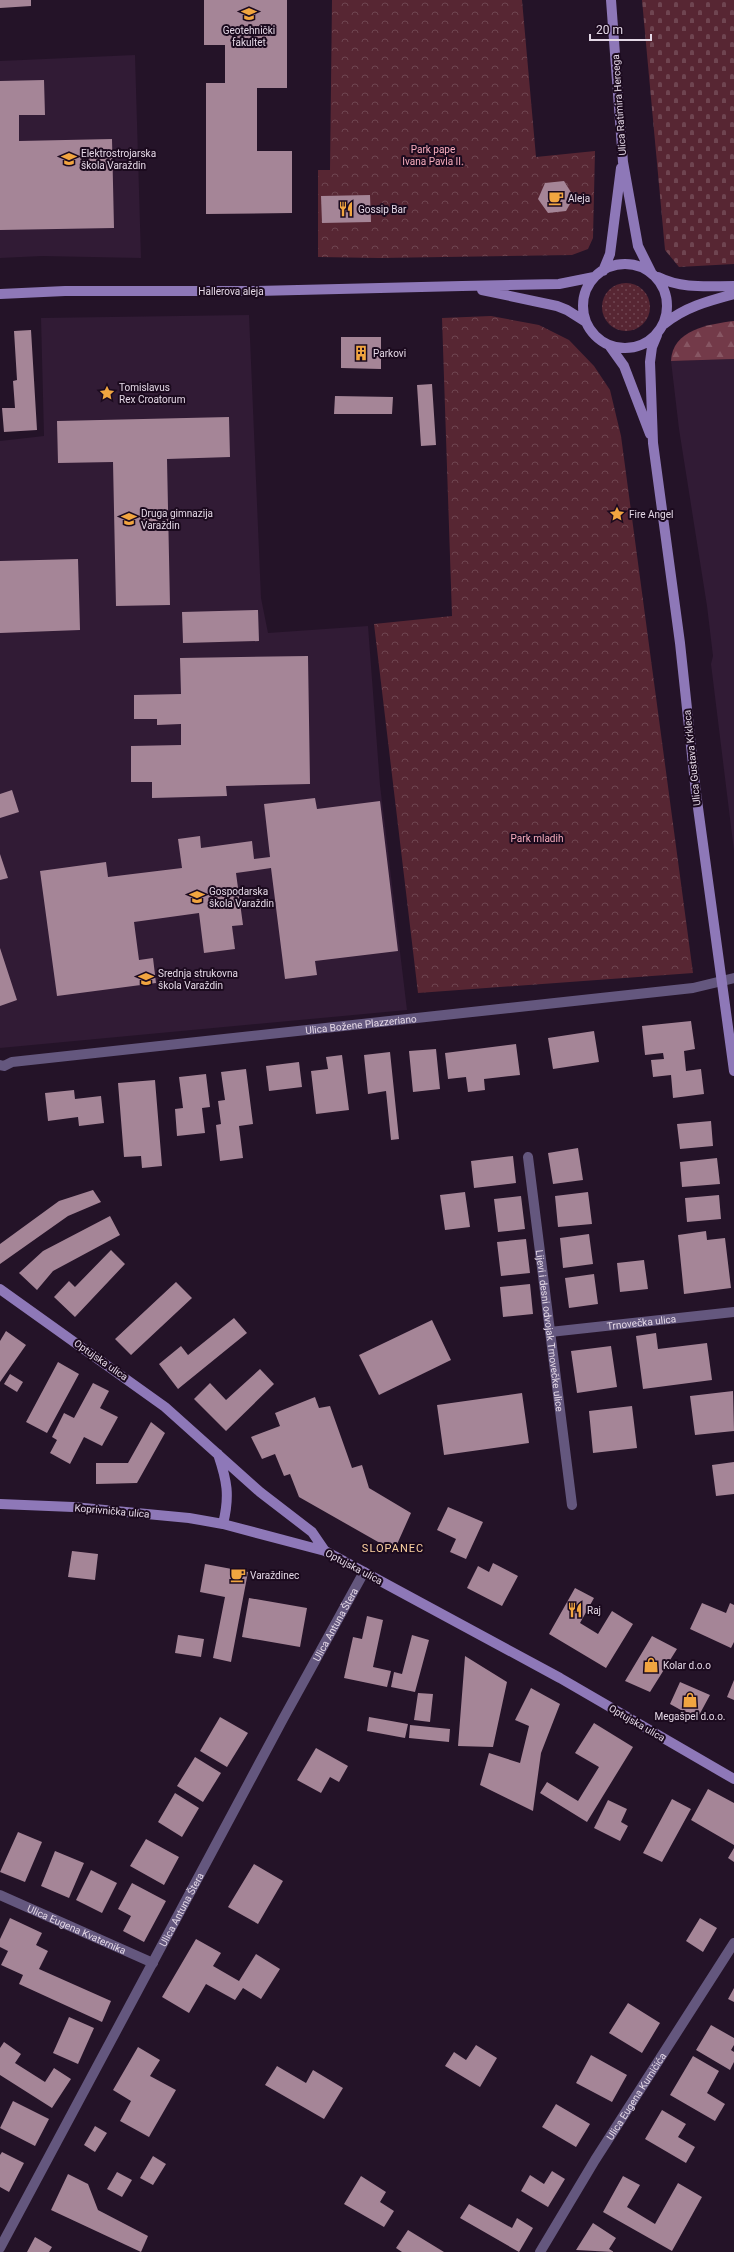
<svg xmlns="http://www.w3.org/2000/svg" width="734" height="2252" viewBox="0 0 734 2252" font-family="Roboto,sans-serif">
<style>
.built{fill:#311b35}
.grass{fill:url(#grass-dots)}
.forest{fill:url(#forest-firs)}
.cemetery{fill:url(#cemetery-stones)}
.park{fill:url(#park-crowns)}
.building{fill:#a58597}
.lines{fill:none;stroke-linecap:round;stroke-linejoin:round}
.minor{stroke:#64577e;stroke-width:10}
.tertiary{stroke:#64577e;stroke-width:10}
.secondary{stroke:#8e78b8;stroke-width:10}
.labels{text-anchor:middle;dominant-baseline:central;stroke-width:4;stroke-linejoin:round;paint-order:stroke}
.poi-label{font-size:10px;fill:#e4d8e6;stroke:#1b0a1e;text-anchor:start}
.street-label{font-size:10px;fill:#e4d8e6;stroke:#1b0a1e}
.park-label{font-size:10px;fill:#f8adbd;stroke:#1b0a1e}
.neighbourhood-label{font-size:11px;letter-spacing:1px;fill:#fcd1a0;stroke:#1b0a1e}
</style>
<defs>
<pattern id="grass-dots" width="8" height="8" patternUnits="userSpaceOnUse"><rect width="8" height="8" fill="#572633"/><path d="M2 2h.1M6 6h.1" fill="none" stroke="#6f4551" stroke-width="1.8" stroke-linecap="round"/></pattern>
<pattern id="forest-firs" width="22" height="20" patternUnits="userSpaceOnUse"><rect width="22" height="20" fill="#733a49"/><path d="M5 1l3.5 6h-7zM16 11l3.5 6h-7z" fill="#875663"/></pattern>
<pattern id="cemetery-stones" width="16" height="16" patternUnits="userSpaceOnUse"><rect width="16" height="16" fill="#572633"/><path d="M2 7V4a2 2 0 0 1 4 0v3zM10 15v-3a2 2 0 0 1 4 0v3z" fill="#6f4551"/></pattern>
<pattern id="park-crowns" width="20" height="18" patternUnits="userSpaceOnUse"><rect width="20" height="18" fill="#572633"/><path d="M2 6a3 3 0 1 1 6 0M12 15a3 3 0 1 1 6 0" fill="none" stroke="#6f4551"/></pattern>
</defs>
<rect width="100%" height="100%" fill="#241328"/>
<path class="built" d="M135,55L141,258L42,256L0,258V61Z
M249,315L261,598L268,633L368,626L380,785L407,1010L0,1048V441L44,436L41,318Z
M734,359V851L711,664L713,656L707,606L679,429L671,361Z"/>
<path class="grass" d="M602 307a24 24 0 1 1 48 0a24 24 0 1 1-48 0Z"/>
<path class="forest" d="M734,321V359L671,361C672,330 709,324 734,321Z"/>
<path class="cemetery" d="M642,0H734V264L679,267L665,250Z"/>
<path class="park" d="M332,0H522L536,157L595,151L593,238L588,249L572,255L379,258L318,257V170H330Z
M491,316L539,325L569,340L594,366L610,390L621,436L693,973L418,993L374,624L452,616L442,318Z"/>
<path class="building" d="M0,0H31V6L0,8Z
M204,0H287V88H257V151H292V213L206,214V83H225V45H204Z
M44,80L45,115H19V141L112,139L114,228L0,230V81Z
M564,181L574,197L566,211L548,213L538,199L545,183Z
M370,195L371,222L322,223L321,196Z
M31,330L37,430L4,432L2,408H15L13,381L17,380L14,331Z
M341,337H381V369L341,368Z
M432,384L436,445L421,446L417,385Z
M335,396L393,397L392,414H334Z
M229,417L230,457L167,459L170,605L116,606L113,462L58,463L57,421Z
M78,559L80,630L0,633V561Z
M258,610L259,641L183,643L182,612Z
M308,656L310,784L226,786L227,796L152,798V782H131V746L181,745V724L157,725V719H134V695L181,694L180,658Z
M12,790L19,812L0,818V794Z
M315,798L317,809L380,801L398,951L315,961L317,975L285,979L271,868L236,873L243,925L232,926L235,949L204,953L199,913L134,922L139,960L153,958L156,983L57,996L40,871L106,862L108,877L182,868L178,839L200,836L201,848L252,841L254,859L270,857L264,804Z
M0,854L8,878L0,880Z
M0,948L17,1000L0,1006Z
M691,1021L695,1049L684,1051L686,1071L701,1069L704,1094L673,1098L671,1075L653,1077L651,1060L664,1059L663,1053L645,1055L642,1026Z
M594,1031L599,1062L553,1069L548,1038Z
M516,1044L520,1075L484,1079L485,1090L468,1092L466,1077L448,1079L445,1053Z
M436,1049L440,1089L413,1092L409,1051Z
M390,1052L399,1139L391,1140L386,1091L368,1094L364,1055Z
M342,1055L349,1110L316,1114L311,1071L328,1069L326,1057Z
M299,1062L302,1087L269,1091L266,1066Z
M246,1069L253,1124L239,1126L243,1158L220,1161L216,1125L221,1124L218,1101L225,1100L221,1072Z
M206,1074L210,1107L202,1108L205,1133L177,1136L175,1109L183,1108L179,1077Z
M155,1080L162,1166L142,1168L141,1156L124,1157L118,1083Z
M74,1090L75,1099L101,1096L104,1123L79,1126L78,1117L48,1121L45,1093Z
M711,1121L713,1146L680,1149L677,1124Z
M578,1148L583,1180L553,1184L548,1153Z
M513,1156L516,1183L474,1188L471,1161Z
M717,1158L720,1184L682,1187L680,1162Z
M93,1190L101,1202L68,1216L0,1264V1244L59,1201Z
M465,1192L470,1227L445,1230L440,1195Z
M588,1192L592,1224L558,1227L555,1196Z
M719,1195L721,1219L687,1222L685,1198Z
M521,1196L525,1229L498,1232L494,1199Z
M110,1216L120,1235L53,1271L37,1290L19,1273L43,1251Z
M706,1231L707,1240L725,1238L731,1288L684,1294L678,1235Z
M589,1234L593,1264L563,1268L560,1238Z
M526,1239L530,1273L501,1276L497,1242Z
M111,1250L125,1264L75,1317L54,1297L69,1281L75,1287Z
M644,1260L648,1289L620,1292L617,1263Z
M594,1274L598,1304L569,1308L565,1278Z
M176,1282L192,1298L131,1355L115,1339Z
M530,1284L533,1314L503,1317L500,1287Z
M234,1318L247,1333L178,1389L159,1364L181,1346L188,1355Z
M432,1320L451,1360L379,1395L359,1355Z
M6,1331L26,1345L0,1382V1341Z
M656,1333L658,1349L707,1343L712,1380L643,1389L636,1336Z
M611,1346L617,1387L577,1393L571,1351Z
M58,1362L79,1374L47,1433L26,1422Z
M260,1369L274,1384L226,1431L194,1399L210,1383L226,1400Z
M10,1374L23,1382L17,1392L4,1384Z
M93,1383L109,1391L100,1408L118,1417L102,1446L84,1437L70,1464L50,1453L57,1440L52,1437L64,1413L74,1418Z
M733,1391L734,1431L695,1435L690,1396Z
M522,1393L529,1443L444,1455L437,1405Z
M315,1397L319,1408L330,1406L352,1468L362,1465L369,1488L411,1513L394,1551L299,1497L290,1474L284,1476L275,1454L262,1459L251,1437L280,1426L275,1413Z
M632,1406L637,1448L593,1453L589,1411Z
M151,1422L165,1433L137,1483L96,1484V1463H128Z
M734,1462V1494L716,1496L712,1465Z
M448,1507L483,1522L466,1559L450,1552L456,1539L437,1530Z
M72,1551L98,1554L95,1580L68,1577Z
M493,1563L518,1576L502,1606L467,1588L478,1566L489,1572Z
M205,1564L248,1572L231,1662L213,1658L225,1597L200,1592Z
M575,1588L594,1598L580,1623L598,1634L612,1611L633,1624L606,1668L549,1634Z
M249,1598L307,1608L300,1647L242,1637Z
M702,1603L726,1613L730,1603L734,1605V1642L731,1648L690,1629Z
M367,1616L383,1620L373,1667L391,1671L387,1687L344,1678L353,1637L362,1639Z
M178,1635L204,1639L201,1657L175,1653Z
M412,1635L429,1640L415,1692L391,1687L394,1672L402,1674Z
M652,1636L677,1649L650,1692L625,1681Z
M465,1656L507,1682L493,1747L458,1746Z
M734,1680V1700L727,1697Z
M680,1682L710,1695L697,1719L670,1704Z
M531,1688L560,1704L541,1753L533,1811L480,1785L489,1753L520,1763L529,1726L515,1720Z
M418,1693L433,1694L430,1722L414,1720Z
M220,1717L248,1733L227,1767L200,1751Z
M369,1717L408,1724L405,1738L367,1731Z
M594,1723L633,1747L587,1822L540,1793L547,1782L578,1801L599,1767L575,1753Z
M410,1725L450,1729L449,1742L409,1738Z
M316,1748L348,1766L339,1782L330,1777L321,1793L297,1780Z
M195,1757L221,1773L203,1802L177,1786Z
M708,1789L734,1803V1845L691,1820Z
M175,1793L199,1808L182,1837L158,1822Z
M672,1799L691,1809L662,1862L643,1853Z
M608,1800L627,1809L621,1822L628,1826L620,1841L594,1828Z
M18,1832L42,1842L25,1882L0,1872Z
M146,1839L179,1857L164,1885L130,1866Z
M734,1848V1862L728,1858Z
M55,1851L84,1863L69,1898L41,1886Z
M254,1864L283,1881L258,1924L228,1907Z
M91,1870L117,1883L102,1913L76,1900Z
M132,1883L166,1901L144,1942L123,1931L131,1916L118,1909Z
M10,1918L42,1933L36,1945L48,1951L39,1969L111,2001L102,2022L19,1984L23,1975L1,1965L8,1951L0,1947V1939Z
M700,1918L717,1928L703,1952L686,1941Z
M196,1939L221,1953L213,1966L239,1981L256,1954L280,1969L261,1999L243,1988L235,2000L206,1984L189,2013L162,1997Z
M734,1988V2002L728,1999Z
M628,2003L660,2023L642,2053L609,2033Z
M69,2017L94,2028L78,2064L53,2053Z
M711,2025L734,2038V2045L731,2050L734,2052V2062L730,2070L696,2050Z
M4,2042L21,2054L15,2063L45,2082L54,2068L71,2079L52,2108L0,2075V2048Z
M476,2045L497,2058L480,2087L445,2066L454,2052L466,2060Z
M138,2047L160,2060L150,2076L176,2090L149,2137L120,2121L131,2101L113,2090Z
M591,2055L627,2075L612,2102L576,2083Z
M693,2056L719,2071L707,2093L725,2104L715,2121L670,2095Z
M277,2066L306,2083L313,2070L343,2088L324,2119L265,2085Z
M13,2101L49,2119L35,2146L0,2128Z
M556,2104L590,2124L576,2147L542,2127Z
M662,2110L686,2124L678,2137L695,2147L686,2163L645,2139Z
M95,2126L107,2133L95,2152L84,2145Z
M2,2152L24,2163L9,2192L0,2187V2155Z
M153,2156L166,2164L153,2185L140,2178Z
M552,2171L565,2179L548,2207L521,2191L530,2175L544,2184Z
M117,2172L132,2180L122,2197L107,2189Z
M68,2174L88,2184L98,2210L148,2236L141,2252L51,2210Z
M361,2176L386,2192L380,2202L394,2211L384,2227L344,2204Z
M623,2176L640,2185L627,2207L655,2224L678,2183L702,2197L672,2251L603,2212Z
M469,2204L512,2228L517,2218L533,2228L519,2252L460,2218Z
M593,2223L616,2238L609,2249L614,2252L576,2250Z
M408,2230L444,2252H402L396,2248Z
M35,2237L52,2247L49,2252H27Z"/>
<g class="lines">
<g class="minor">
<path id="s1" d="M0,1065L4,1066L12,1062L693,988L734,978"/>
<path id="s2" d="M528,1157L572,1505"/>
<path id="s3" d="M550,1332L734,1312"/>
<path id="s4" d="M0,1895L153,1963"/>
<path id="s5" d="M0,2248L283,1719L364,1572"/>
</g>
<path class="tertiary" id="s6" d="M540,2252L595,2160L734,1943"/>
<path class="secondary" d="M611,0L623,162L638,246L651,272
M583 306a42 42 0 1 1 84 0a42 42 0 1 1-84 0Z
M603,271L610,254L621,168
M658,277C682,289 707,286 734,286
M482,290L557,306L567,310L586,322
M0,294L65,291H257L462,286L559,284L594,277
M664,324C685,307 708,301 734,294
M657,335L652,347L650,362L653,443L680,643L696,793L734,1071
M609,345L624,366L650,434
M0,1289L165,1407L260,1492L312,1532L325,1551
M218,1454C227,1481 230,1495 223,1524
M0,1504L73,1507L189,1518L223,1524L325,1551L560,1678L734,1779"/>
</g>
<defs>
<g id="university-bare" transform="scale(1.2)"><path d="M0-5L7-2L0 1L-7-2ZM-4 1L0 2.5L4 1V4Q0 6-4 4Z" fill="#f1a540" stroke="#1b0a1e" stroke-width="2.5" paint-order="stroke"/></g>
<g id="school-bare" transform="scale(1.2)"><path d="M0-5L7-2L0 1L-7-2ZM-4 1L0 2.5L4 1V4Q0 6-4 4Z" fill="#f1a540" stroke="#1b0a1e" stroke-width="2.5" paint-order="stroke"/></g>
<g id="cafe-bare" transform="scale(1.2)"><path d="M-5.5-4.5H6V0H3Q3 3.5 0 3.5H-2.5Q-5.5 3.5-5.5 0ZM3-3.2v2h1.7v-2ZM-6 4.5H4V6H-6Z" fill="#f1a540" stroke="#1b0a1e" stroke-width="2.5" paint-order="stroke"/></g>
<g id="restaurant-bare" transform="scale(1.2)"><path d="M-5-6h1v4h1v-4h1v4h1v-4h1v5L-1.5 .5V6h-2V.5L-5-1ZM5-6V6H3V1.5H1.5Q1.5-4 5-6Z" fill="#f1a540" stroke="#1b0a1e" stroke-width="2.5" paint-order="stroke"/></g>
<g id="building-bare" transform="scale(1.2)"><path d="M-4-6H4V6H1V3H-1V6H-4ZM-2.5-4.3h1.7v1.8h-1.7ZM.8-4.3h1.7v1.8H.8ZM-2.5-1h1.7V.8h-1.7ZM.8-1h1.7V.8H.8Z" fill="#f1a540" stroke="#1b0a1e" stroke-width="2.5" paint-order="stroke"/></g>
<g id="sight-bare" transform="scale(1.2)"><path d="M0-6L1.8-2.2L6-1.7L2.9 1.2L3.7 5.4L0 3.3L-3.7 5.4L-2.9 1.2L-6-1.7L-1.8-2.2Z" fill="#f1a540" stroke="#1b0a1e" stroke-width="2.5" paint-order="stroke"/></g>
<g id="shop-bare" transform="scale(1.2)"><path d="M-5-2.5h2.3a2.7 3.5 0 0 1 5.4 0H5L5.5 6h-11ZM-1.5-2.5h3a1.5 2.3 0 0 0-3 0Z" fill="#f1a540" stroke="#1b0a1e" stroke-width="2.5" paint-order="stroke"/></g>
</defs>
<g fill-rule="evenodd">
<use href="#university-bare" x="249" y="14"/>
<use href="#school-bare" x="69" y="159"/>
<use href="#cafe-bare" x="556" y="198"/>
<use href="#restaurant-bare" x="346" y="209"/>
<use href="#building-bare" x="361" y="353"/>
<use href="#sight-bare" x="107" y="393"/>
<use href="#sight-bare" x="617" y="514"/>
<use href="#school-bare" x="129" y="519"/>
<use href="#school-bare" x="197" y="897"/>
<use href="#school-bare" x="146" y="979"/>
<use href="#cafe-bare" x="238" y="1575"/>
<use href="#restaurant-bare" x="575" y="1610"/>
<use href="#shop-bare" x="651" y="1665"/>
<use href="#shop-bare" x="690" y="1700"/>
</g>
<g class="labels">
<g class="poi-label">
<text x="249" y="30" text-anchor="middle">Geotehnički<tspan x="249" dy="12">fakultet</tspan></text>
<text x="81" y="153">Elektrostrojarska<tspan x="81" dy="12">škola Varaždin</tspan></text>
<text x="568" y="198">Aleja</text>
<text x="358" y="209">Gossip Bar</text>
<text x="373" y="353">Parkovi</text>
<text x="119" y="387">Tomislavus<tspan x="119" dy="12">Rex Croatorum</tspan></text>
<text x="141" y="513">Druga gimnazija<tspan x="141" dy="12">Varaždin</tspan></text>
<text x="629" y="514">Fire Angel</text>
<text x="209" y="891">Gospodarska<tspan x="209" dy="12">škola Varaždin</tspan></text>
<text x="158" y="973">Srednja strukovna<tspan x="158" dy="12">škola Varaždin</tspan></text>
<text x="250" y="1575">Varaždinec</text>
<text x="587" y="1610">Raj</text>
<text x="663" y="1665">Kolar d.o.o</text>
<text x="690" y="1716" text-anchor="middle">Megašpel d.o.o.</text>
</g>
<g class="street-label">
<text transform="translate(619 105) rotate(-94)">Ulica Ratimira Hercega</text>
<text x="231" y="291">Hallerova aleja</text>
<text transform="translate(692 758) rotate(-96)">Ulica Gustava Krkleca</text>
<text stroke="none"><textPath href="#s1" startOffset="364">Ulica Božene Plazzeriano</textPath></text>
<text stroke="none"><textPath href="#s3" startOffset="92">Trnovečka ulica</textPath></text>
<text stroke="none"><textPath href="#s2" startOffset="175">Lijevi i desni odvojak Trnovečke ulice</textPath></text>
<text transform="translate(101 1360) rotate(35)">Optujska ulica</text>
<text transform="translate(112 1511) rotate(5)">Koprivnička ulica</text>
<text transform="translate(354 1567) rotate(28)">Optujska ulica</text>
<text stroke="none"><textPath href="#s5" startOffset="708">Ulica Antuna Štera</textPath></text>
<text transform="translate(637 1723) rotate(30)">Optujska ulica</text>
<text stroke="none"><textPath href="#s5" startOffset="384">Ulica Antuna Štera</textPath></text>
<text stroke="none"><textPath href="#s4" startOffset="84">Ulica Eugena Kvaternika</textPath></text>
<text stroke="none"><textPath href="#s6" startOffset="183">Ulica Eugena Kumičića</textPath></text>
</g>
<g class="park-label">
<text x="433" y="149">Park pape<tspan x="433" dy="12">Ivana Pavla II.</tspan></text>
<text x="537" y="838">Park mladih</text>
</g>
<g class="neighbourhood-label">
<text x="393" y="1548">SLOPANEC</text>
</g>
</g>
<path d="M590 34v6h61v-6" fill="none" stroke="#e4d8e6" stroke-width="2"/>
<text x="596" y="34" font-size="12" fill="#e4d8e6" stroke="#1b0a1e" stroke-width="3" paint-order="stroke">20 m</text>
</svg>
